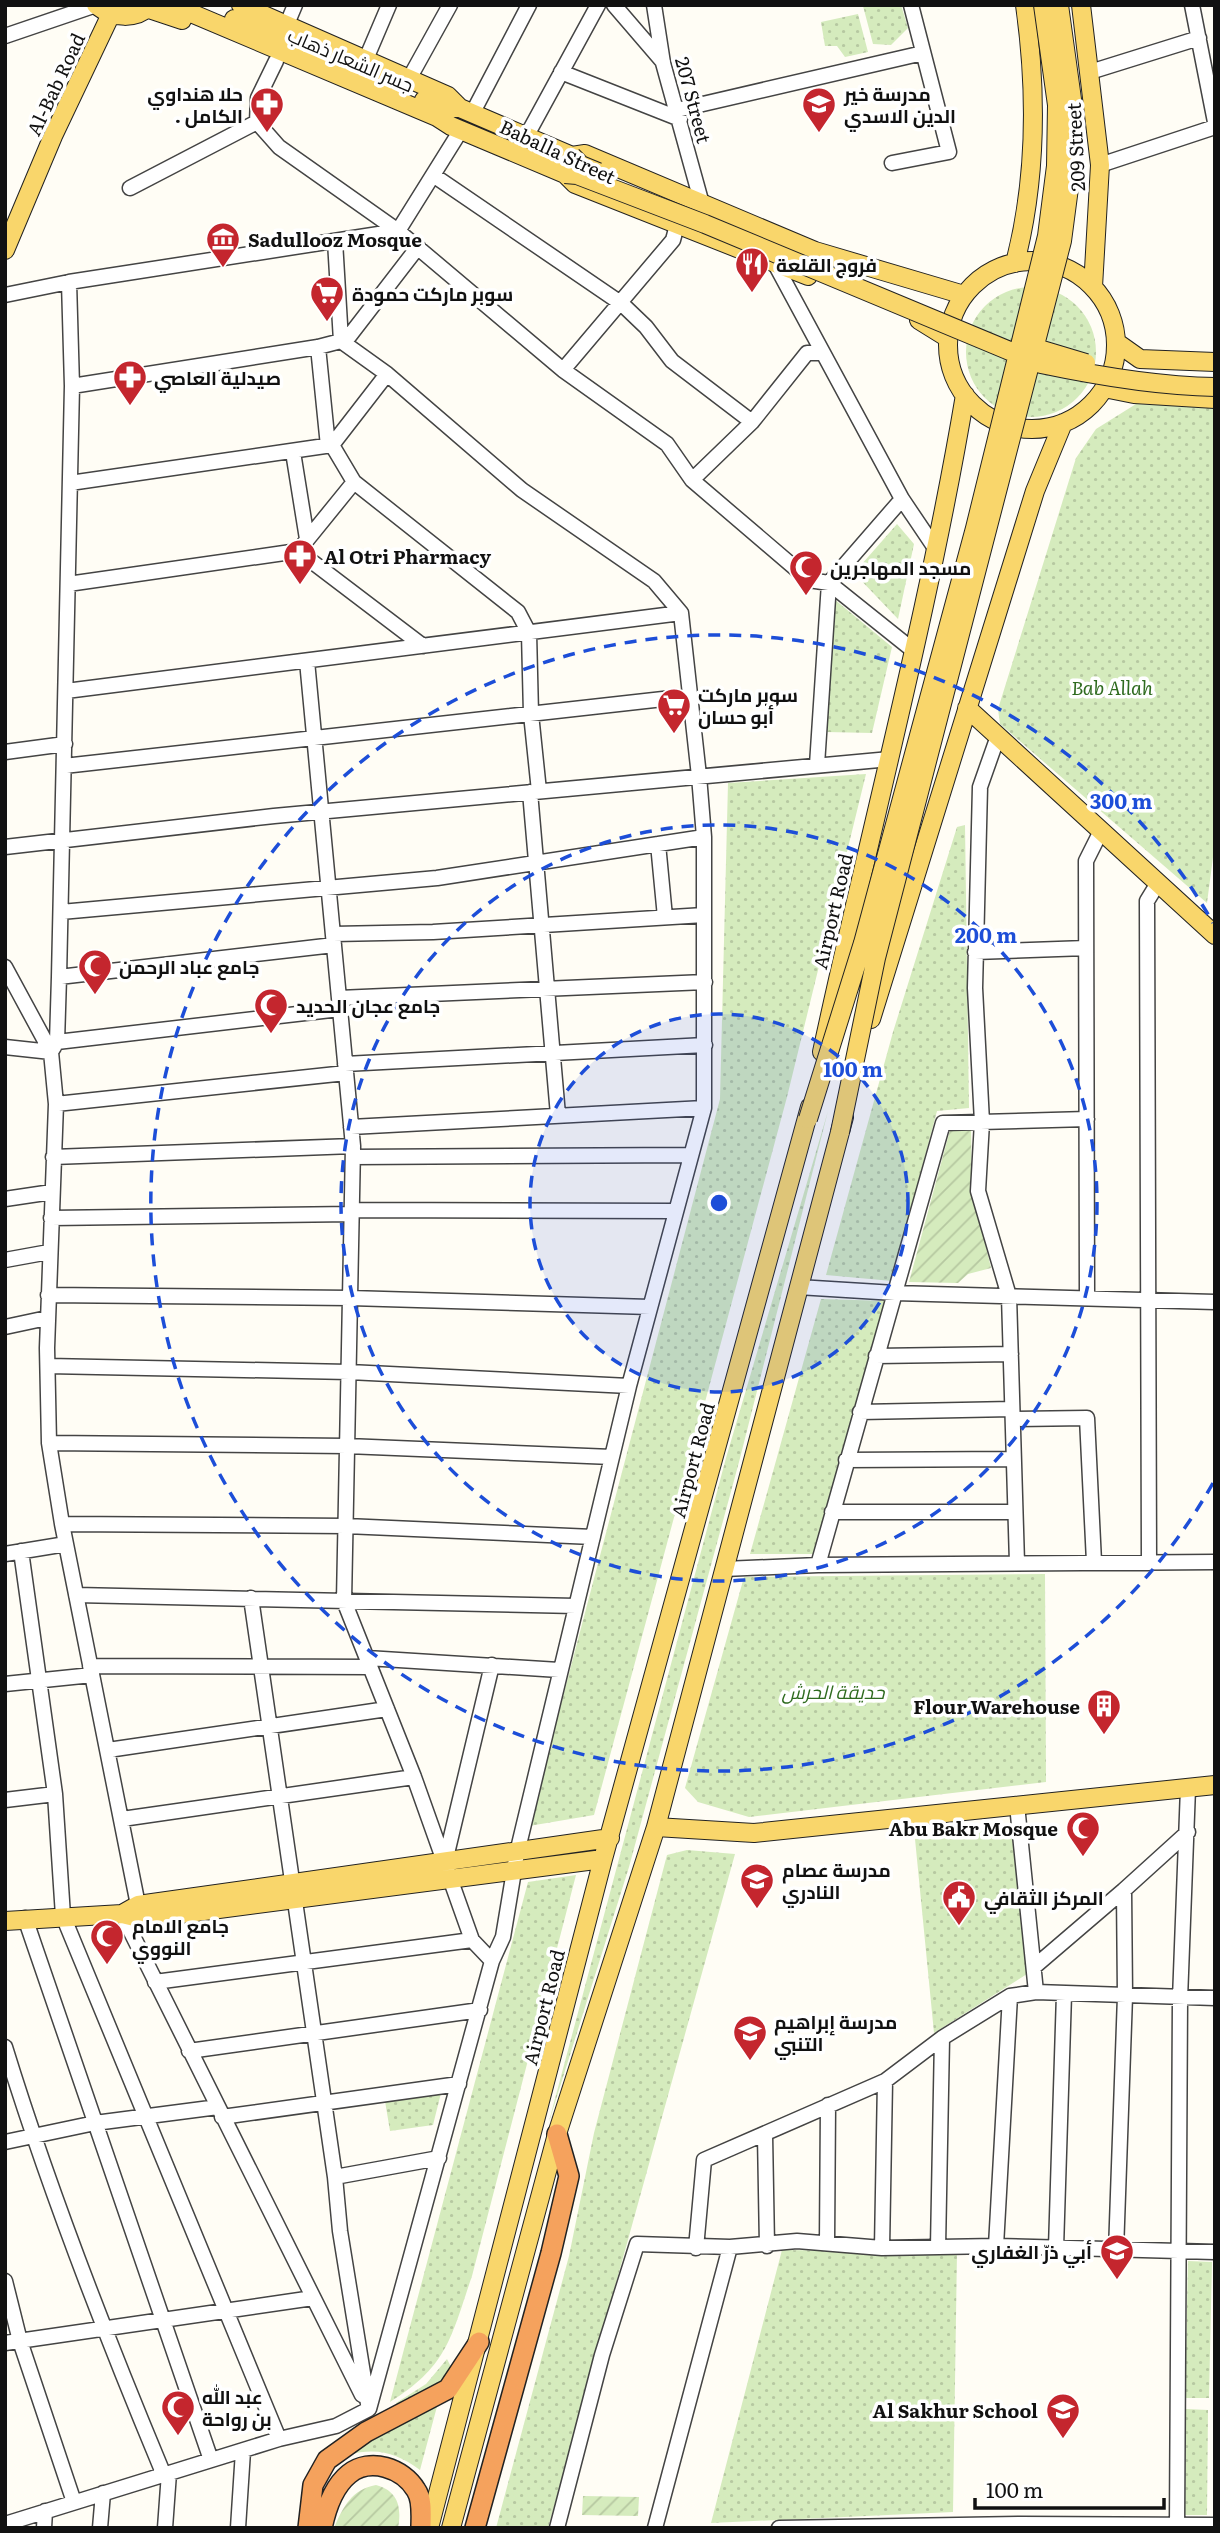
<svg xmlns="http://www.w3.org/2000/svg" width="1220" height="2533" viewBox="0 0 1220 2533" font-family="Literata,Cairo,serif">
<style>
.grass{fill:url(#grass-dots)}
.garden{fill:url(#garden-furrows)}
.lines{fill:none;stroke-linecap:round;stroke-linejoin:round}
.minor-casing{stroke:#444;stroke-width:17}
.major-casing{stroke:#222;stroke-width:20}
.highway-casing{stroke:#222;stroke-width:22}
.minor{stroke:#fff;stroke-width:14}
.major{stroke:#f9d66b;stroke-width:18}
.highway{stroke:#f5a25d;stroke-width:19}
.major-bridge-casing{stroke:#222;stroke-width:20;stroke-linecap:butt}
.major-bridge{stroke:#f9d66b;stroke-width:18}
.ring{fill:none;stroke:#1d4ed8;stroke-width:3.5;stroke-dasharray:12 9}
.labels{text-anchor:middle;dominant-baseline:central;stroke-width:7;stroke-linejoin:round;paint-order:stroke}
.street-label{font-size:19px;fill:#111;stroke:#fff}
.poi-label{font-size:19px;font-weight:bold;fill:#111;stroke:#fff;text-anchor:start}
.park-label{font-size:19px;font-style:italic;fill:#2f6b1f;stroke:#fff}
.centre{fill:#1d4ed8;stroke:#fff;stroke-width:3.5}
.ring-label{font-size:21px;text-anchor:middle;font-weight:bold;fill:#1d4ed8;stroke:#fff;stroke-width:7;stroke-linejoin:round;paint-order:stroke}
</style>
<defs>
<pattern id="grass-dots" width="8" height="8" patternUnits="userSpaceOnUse" patternTransform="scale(1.75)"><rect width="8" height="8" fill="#d5ebbd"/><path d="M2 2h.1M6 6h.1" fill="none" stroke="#b6c8a1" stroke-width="1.8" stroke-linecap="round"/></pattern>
<pattern id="garden-furrows" width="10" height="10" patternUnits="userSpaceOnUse" patternTransform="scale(1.75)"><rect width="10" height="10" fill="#d5ebbd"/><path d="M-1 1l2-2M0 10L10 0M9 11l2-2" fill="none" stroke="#b6c8a1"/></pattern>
</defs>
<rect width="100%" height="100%" fill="#fffdf5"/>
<path class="grass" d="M901,5L908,28L891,45L873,44L863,6Z
M858,14L868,52L845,57L837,46H825L821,22Z
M966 352a65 65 0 1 1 130 0a65 65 0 1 1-130 0Z
M1136,404L1215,407V842L1207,903L1000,724L998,709L1076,458L1096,429Z
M897,524L914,544L898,619L854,573Z
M834,599L892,647L872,733L826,732Z
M866,774L787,1097L594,1815L529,1826L720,1099L728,783Z
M965,825L969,1108L937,1111L892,1281L826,1275L893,1032L957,827Z
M828,1111L739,1462L629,1867L548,2125L726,1458Z
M821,1299L888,1301L814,1554H750Z
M1045,1574L1046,1782L749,1817L698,1802L685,1788L744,1577Z
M1011,1827L1027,1974L934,2033L915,1839Z
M687,1850L735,1854L548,2528H496L569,2256L594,2133L667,1855Z
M576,1875L472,2276C451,2337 448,2366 390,2402L528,1882Z
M441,2093L433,2125L390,2131L385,2101Z
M782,2250L957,2252L953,2512L711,2523Z
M1188,2261L1212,2262L1209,2398H1185Z
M447,2359L451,2367L442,2386L398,2407L396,2403L426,2384Z
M439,2399L420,2470C397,2453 377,2447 348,2455Z
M1186,2409L1208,2410L1207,2515H1185Z"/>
<path class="garden" d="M971,1129L972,1188L991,1268L968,1274L958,1283L909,1282L950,1130Z
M376,2485C398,2491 402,2507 398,2528H334C343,2507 352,2489 376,2485Z
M583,2496L639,2497L638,2516L582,2515Z"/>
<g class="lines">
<g class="minor-casing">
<path id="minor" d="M614,5L663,62
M654,5L663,63L702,204
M1192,5L1215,122
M287,24L295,5
M5,36L96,5
M366,59L389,5
M276,61L258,98L257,122L279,147L398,231L563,370L667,444L692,480L809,580L829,583L914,651
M561,72L680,119
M1090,72L1199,38
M409,79L450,5
M677,110L923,53
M472,114L529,5
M526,137L598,5
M892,163L949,152L911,5
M1100,165L1215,127
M433,175L622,304L646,327L672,361L752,422
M130,188L257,122
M335,241L341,341
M774,262L902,499L935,548
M69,282L72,386L59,977L57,1042L51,1052L56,1104L47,1348L49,1443L62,1524L138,1905
M5,295L69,282L398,231L461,130
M344,343L418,247
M318,347L328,446
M563,370L673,240L677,225
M332,445L387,374
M293,452L307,539
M692,480L752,422L807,353H823
M70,483L332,445L354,482L518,612L529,633L531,714L539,791
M298,551L354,482
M68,584L298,551L423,646
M307,661L353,1146L344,1601L414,1777L472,1940L492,1961
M66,691L681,613
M998,736L980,787L975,988L982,1122L978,1191L1009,1296L1017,1563
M5,752L65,744
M817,765L829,583L902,499
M64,766L690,696
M530,792L558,1115
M658,844L665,917
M5,847L274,816L890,759
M61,912L437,878L704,837
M333,934L433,932L704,915
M975,952L1086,948
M5,967L51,1052
M59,977L334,945
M339,998L705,982
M57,1042L340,1009
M5,1047L51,1052
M345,1064L705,1045
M56,1104L346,1073
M351,1127L704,1108
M53,1157L353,1146
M353,1157L690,1155
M5,1199L52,1192
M352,1210L675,1211
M51,1218L352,1214
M5,1260L49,1252
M798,1287L895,1293L1215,1302
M48,1295L350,1298L650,1307
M1087,1298L1086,861L1101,831
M5,1327L47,1318
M876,1356L1011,1354
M48,1366L349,1372L629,1386
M860,1412L1012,1409
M1013,1419L1087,1418L1094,1562
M49,1443L347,1446L612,1457
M846,1460L1014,1459
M832,1512H1015
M62,1524L346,1526L593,1537
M21,1551L55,1794L63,1916L279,2439
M5,1554L66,1544
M1149,1563L1147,901L1158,883
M818,1565L943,1123L1087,1119
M724,1569L818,1565L1215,1562
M76,1595L576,1606
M251,1598L335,2177L340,2231L368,2404
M367,1658L559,1670
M90,1666L370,1667
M5,1684L92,1675
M108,1750L387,1709
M5,1800L55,1794
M1017,1805L1036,1992
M122,1819L414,1777
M445,1862L492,1665
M122,1914L362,2395
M25,1918L211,2460
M1034,1967L1124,1890
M155,1982L472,1940
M5,2047C49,2190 103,2329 161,2468V2475
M189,2051L480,2010
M222,2117L459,2084
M765,2135L767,2246
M5,2142L95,2123L218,2107
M335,2177L439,2158
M827,2242L828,2105
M996,2246L1010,1996
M938,2247L942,2038
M696,2248L704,2160L885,2081L942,2038L1010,1996L1036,1992L1215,1998
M882,2248L885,2081
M1056,2248L1064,1994
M1116,2251L1125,1996L1124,1890L1188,1832
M5,2281L20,2341L74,2502
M5,2343L313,2298
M5,2524L279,2439L336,2426L369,2409L492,1961L503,1937L517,1853L629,1386L704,1108V837L699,776L681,613L654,581L522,490L387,374L341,341L318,347L72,386
M44,2528L45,2511
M100,2528L103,2493
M165,2528L169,2473
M238,2528L243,2451
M557,2528L602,2355L637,2244L730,2247L797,2241L882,2248L996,2246L1215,2252
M655,2528L730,2247
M779,2528L1020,2524L1215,2525
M1177,2528L1180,1999L1188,1788"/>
</g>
<g class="major-casing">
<path id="major" d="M96,5C114,19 135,20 152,5
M172,5L437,117L451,126L565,174L575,184L808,276
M241,5L448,96L460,108
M1081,5L1100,165L1093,287
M149,9L182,20
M234,19L389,85
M424,100L443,108H460L572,156L585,154L815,251L964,295
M5,250L53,136L111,14
M948 345a84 84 0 1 1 168 0a84 84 0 1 1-168 0Z
M1015,263C1037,178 1037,91 1025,5
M919,320L948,338
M1116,342L1140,359L1215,362
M1104,388L1134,394L1215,399
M967,708L1215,935
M871,1019L1035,491L1063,423
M822,1052C869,833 928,616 965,395
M656,1827L754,1833L1215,1785
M122,1914L138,1905L610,1838
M5,1921L122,1914L143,1919L603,1859
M429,2528L603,1859L810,1107
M451,2528L557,2134L656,1827L844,1117"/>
</g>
<g class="highway-casing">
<path id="highway" d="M308,2528L313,2485L327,2460L366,2432L448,2389L479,2342
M322,2528C326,2509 334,2486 349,2474C370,2457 403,2468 416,2490C423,2500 421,2516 421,2528
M475,2528L551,2253L569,2176L557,2134"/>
</g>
<use href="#minor" class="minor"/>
<use href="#major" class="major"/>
<use href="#highway" class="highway"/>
<g class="major-bridge-casing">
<path id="major-bridge" d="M572,156L581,165L598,172
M565,174L577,175L705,224L1041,364C1098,376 1156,386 1215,387
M1026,345L1086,363
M808,1119L863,943L975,528L1047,236L1056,166L1057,105L1043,5
M840,1132L876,958L1062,241L1069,188L1072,99L1059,5"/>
</g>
<use href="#major-bridge" class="major-bridge"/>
</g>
<circle cx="719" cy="1203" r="189" fill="#1d4ed8" fill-opacity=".12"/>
<g class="ring">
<circle cx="719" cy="1203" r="189"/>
<circle cx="719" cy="1203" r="378"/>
<path d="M1213 1483A568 568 0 1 1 1213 923"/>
</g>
<defs>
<g id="pharmacy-pin" transform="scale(1.75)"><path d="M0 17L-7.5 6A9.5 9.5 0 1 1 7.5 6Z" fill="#c4262e" stroke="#fff"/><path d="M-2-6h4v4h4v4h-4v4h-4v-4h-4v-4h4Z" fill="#fff"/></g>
<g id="school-pin" transform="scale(1.75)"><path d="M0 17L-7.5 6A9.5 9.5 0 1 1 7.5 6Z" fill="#c4262e" stroke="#fff"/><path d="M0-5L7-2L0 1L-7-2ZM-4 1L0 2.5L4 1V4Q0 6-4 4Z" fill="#fff"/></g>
<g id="museum-pin" transform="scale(1.75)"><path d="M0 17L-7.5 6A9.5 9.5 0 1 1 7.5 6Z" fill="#c4262e" stroke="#fff"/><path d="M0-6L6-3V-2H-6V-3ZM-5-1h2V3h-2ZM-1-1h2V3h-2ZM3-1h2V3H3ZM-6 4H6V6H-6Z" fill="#fff"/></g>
<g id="restaurant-pin" transform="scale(1.75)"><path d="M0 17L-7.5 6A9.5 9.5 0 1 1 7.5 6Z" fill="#c4262e" stroke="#fff"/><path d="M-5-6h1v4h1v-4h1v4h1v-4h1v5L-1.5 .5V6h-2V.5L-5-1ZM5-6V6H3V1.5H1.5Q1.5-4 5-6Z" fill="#fff"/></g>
<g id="supermarket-pin" transform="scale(1.75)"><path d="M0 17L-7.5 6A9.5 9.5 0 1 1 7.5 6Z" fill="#c4262e" stroke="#fff"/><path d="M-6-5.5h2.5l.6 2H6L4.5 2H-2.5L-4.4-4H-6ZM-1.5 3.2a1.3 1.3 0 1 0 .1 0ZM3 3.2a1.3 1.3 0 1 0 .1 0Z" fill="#fff"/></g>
<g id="mosque-pin" transform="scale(1.75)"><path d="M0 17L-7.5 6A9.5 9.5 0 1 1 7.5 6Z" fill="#c4262e" stroke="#fff"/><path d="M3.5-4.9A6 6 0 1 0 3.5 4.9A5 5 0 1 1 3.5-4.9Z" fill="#fff"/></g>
<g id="building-pin" transform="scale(1.75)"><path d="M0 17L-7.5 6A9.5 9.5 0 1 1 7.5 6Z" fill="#c4262e" stroke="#fff"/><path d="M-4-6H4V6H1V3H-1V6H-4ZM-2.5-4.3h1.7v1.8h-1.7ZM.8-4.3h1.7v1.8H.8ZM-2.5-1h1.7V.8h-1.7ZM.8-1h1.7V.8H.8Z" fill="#fff"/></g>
<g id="civic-pin" transform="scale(1.75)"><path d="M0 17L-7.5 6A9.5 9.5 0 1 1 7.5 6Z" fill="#c4262e" stroke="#fff"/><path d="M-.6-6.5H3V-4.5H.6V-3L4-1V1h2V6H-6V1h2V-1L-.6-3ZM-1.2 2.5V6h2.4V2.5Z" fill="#fff"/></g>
</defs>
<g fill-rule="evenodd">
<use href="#pharmacy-pin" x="267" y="104"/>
<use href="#school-pin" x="819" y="104"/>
<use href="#museum-pin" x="223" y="239"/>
<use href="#restaurant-pin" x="752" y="264"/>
<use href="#supermarket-pin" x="327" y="293"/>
<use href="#pharmacy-pin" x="130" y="377"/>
<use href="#pharmacy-pin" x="300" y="556"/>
<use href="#mosque-pin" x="806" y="567"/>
<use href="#supermarket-pin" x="674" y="705"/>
<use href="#mosque-pin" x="95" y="966"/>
<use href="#mosque-pin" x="271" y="1005"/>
<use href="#building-pin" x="1104" y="1706"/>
<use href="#mosque-pin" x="1083" y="1828"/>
<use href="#school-pin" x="757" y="1880"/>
<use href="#civic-pin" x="959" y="1897"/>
<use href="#mosque-pin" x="107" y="1936"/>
<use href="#school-pin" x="750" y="2032"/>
<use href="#school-pin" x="1117" y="2251"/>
<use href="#mosque-pin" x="178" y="2407"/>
<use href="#school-pin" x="1063" y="2410"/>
</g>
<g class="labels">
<g class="street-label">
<text transform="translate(351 59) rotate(23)">جسر الشعار ذهاب</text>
<text transform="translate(55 84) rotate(-65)">Al-Bab Road</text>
<text transform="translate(694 100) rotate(75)">207 Street</text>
<text transform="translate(1075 147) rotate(-93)">209 Street</text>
<text transform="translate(558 151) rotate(25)">Baballa Street</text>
<text transform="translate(832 911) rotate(-77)">Airport Road</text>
<text transform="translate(692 1460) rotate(-75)">Airport Road</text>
<text transform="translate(543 2007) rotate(-76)">Airport Road</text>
</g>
<g class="poi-label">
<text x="243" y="93" text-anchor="end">حلا هنداوي<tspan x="243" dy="22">. الكامل</tspan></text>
<text x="844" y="93">مدرسة خير<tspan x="844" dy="22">الدين الاسدي</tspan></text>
<text x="248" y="239">Sadullooz Mosque</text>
<text x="776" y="264">فروج القلعة</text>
<text x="352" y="293">سوبر ماركت حمودة</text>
<text x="154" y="377">صيدلية العاصي</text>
<text x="324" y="556">Al Otri Pharmacy</text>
<text x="830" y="567">مسجد المهاجرين</text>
<text x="698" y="694">سوبر ماركت<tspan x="698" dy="22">أبو حسان</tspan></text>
<text x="119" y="966">جامع عباد الرحمن</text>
<text x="296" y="1005">جامع عجان الحديد</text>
<text x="1080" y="1706" text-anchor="end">Flour Warehouse</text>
<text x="1058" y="1828" text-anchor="end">Abu Bakr Mosque</text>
<text x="782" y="1869">مدرسة عصام<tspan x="782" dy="22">النادري</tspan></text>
<text x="984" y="1897">المركز الثقافي</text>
<text x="132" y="1925">جامع الامام<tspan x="132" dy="22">النووي</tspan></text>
<text x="774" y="2021">مدرسة إبراهيم<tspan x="774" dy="22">التنبي</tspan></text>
<text x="1092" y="2251" text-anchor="end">أبي ذرّ الغفاري</text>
<text x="202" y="2396">عبد الله<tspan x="202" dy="22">بن رواحة</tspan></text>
<text x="1038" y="2410" text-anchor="end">Al Sakhur School</text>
</g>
<g class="park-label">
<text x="1112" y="687">Bab Allah</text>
<text x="833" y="1691">حديقة الحرش</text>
</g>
</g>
<circle cx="719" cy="1203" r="10" class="centre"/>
<g class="ring-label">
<text x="1121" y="809">300 m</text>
<text x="986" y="943">200 m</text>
<text x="853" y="1077">100 m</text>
</g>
<rect width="1220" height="2533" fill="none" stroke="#111111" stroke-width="14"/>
<path d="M975 2498v10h189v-10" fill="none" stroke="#111111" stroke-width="3.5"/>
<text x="986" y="2498" font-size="21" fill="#111111" stroke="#ffffff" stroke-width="5" paint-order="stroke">100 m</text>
</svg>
